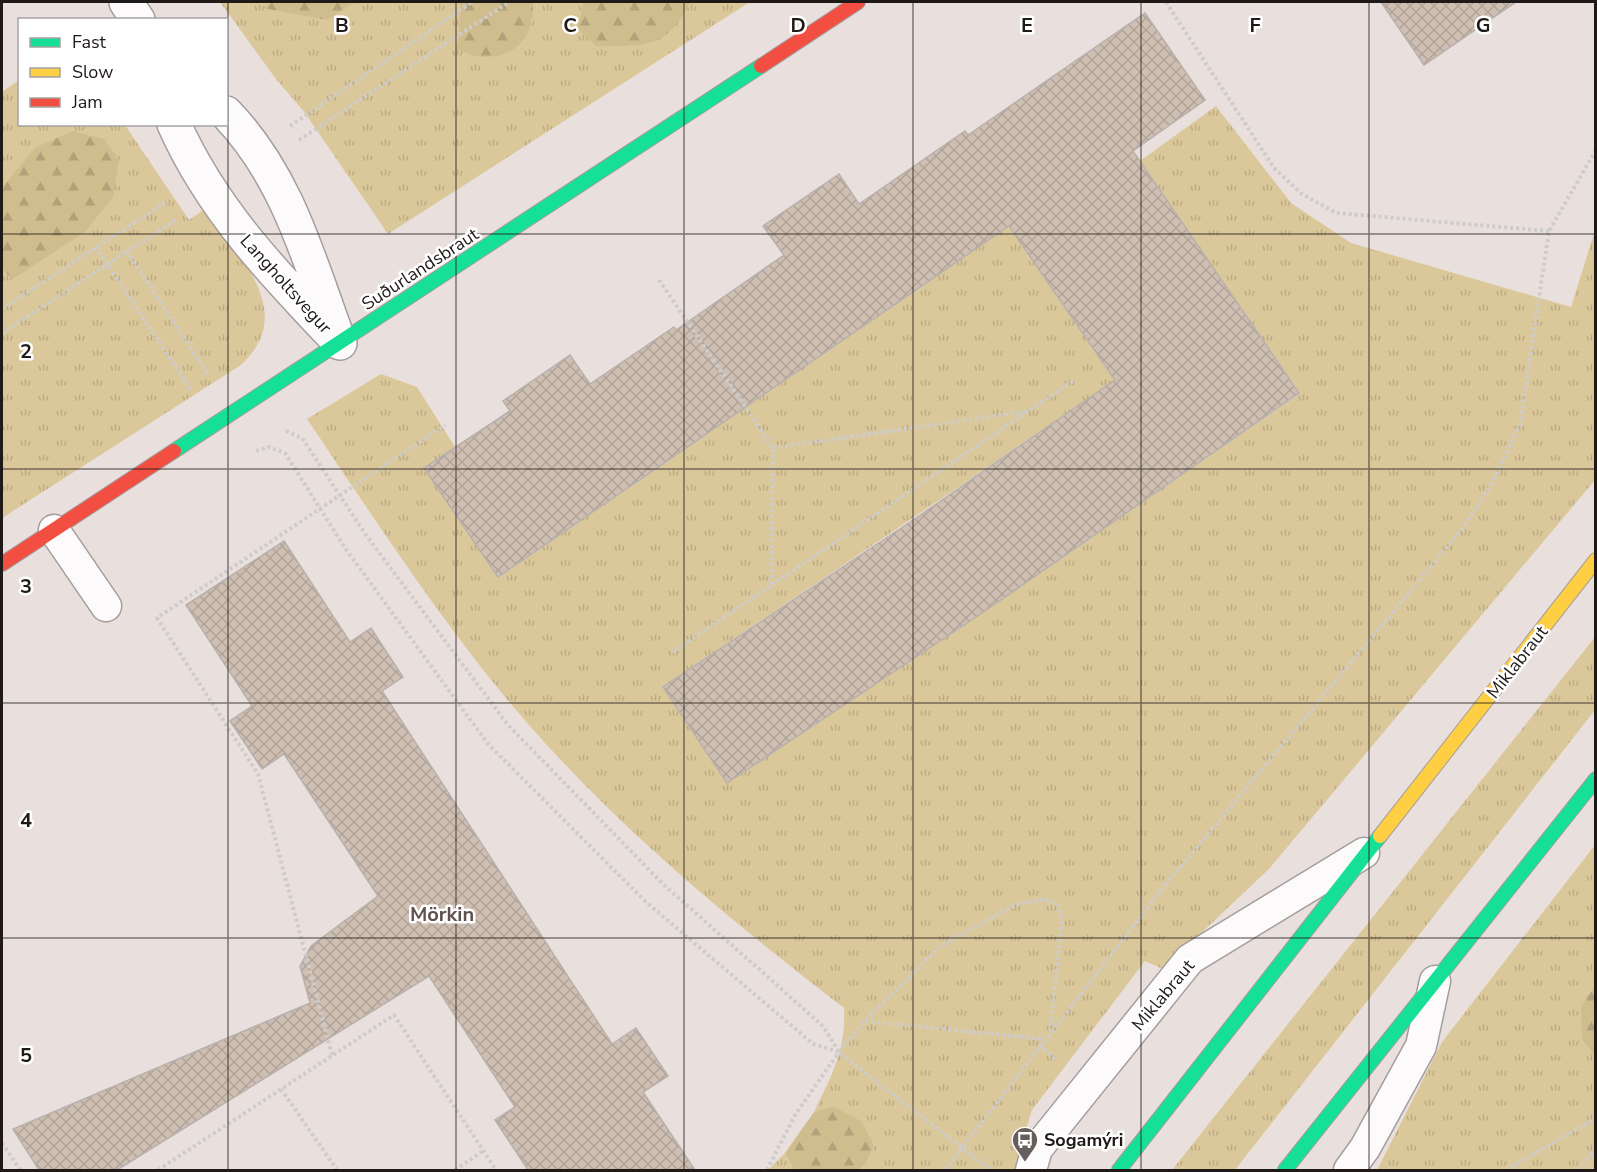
<svg xmlns="http://www.w3.org/2000/svg" width="1597" height="1172" viewBox="0 0 1597 1172" font-family="'Nunito Sans',sans-serif">
<style>
.grass{fill:url(#grass-tufts)}
.forest{fill:url(#forest-firs)}
.building{fill:url(#building-cross-hatch);stroke:#b7b1ae;stroke-width:1.5}
.lines{fill:none;stroke-linecap:round;stroke-linejoin:round}
.lane-casing{stroke:#a49d9c;stroke-width:33}
.street-casing{stroke:#a49d9c;stroke-width:36}
.fast-casing{stroke:#a49d9c;stroke-width:16}
.slow-casing{stroke:#a49d9c;stroke-width:16}
.jam-casing{stroke:#a49d9c;stroke-width:16}
.path{stroke:#cecccb;stroke-width:4;stroke-dasharray:3 3;stroke-linecap:butt}
.lane{stroke:#fcfafa;stroke-width:30}
.street{stroke:#fcfafa;stroke-width:33}
.fast{stroke:#16e098;stroke-width:14}
.slow{stroke:#ffcf43;stroke-width:14}
.jam{stroke:#f24e42;stroke-width:14}
.path-bridge{stroke:#cecccb;stroke-width:4;stroke-dasharray:3 3;stroke-linecap:butt}
.grid{fill:none;stroke:#1f1918;stroke-width:1.5;stroke-opacity:0.55}
.labels{text-anchor:middle;dominant-baseline:central;stroke-width:5;stroke-linejoin:round;paint-order:stroke}
.street-label{font-size:18px;fill:#1f1918;stroke:#fff}
.poi-label{font-size:18px;font-weight:bold;fill:#1f1918;stroke:#fff;text-anchor:start}
.neighbourhood-label{font-size:20px;font-weight:bold;fill:#5e514f;stroke:#fff}
.grid-label{font-size:20px;text-anchor:middle;font-weight:bold;fill:#1f1918;stroke:#fff;stroke-width:5;stroke-linejoin:round;paint-order:stroke}
</style>
<defs>
<pattern id="grass-tufts" width="24" height="20" patternUnits="userSpaceOnUse" patternTransform="scale(1.5)"><rect width="24" height="20" fill="#dbc89a"/><path d="M3 7l-1-3M5 7V3M7 7l1-3M15 17l-1-3M17 17v-4M19 17l1-3" fill="none" stroke="#bcab84"/></pattern>
<pattern id="forest-firs" width="22" height="20" patternUnits="userSpaceOnUse" patternTransform="scale(1.5)"><rect width="22" height="20" fill="#d0bd8e"/><path d="M5 1l3.5 6h-7zM16 11l3.5 6h-7z" fill="#b2a27a"/></pattern>
<pattern id="building-cross-hatch" width="8" height="8" patternUnits="userSpaceOnUse" patternTransform="scale(1.5)"><rect width="8" height="8" fill="#cfbeb2"/><path d="M0 0l8 8M0 8l8-8" fill="none" stroke="#b1a398"/></pattern>
</defs>
<rect width="100%" height="100%" fill="#e9e0de"/>
<path class="grass" d="M220,2H750L388,234L305,113L276,79Z
M19,80L20,124L125,125L189,220L205,209C239,257 298,312 241,365L2,518V92Z
M1216,106L1291,203L1351,243L1571,307L1595,230V480L1269,869L1163,969L1145,961L1032,1110L1014,1170H858L865,1165L832,1106L814,1112C832,1075 846,1050 844,1008C731,921 622,831 528,724C445,629 377,522 307,419L381,374L417,387L455,447L499,577L1009,226L1115,381L663,687L727,783L982,613L1299,394L1140,161Z
M1595,637V710L1235,1170H1172Z
M1595,845V1170H1377L1442,1042Z
M785,1153L794,1170H768Z"/>
<path class="forest" d="M273,2H355L327,20L263,8Z
M460,2H533C534,35 519,57 483,57C475,57 464,52 456,49L459,37Z
M584,2H690C667,50 643,46 596,46L577,28Z
M72,131L104,139L119,159L113,197L85,232L13,279L2,269V188L35,148Z
M1595,986H1596L1595,1056L1582,1039L1581,1006Z
M832,1106L861,1121L874,1145L865,1165L858,1170H794L785,1153L814,1112Z"/>
<path class="building" d="M1381,2H1516L1424,65Z
M1145,13L1205,100L1133,151L1299,393L982,613L727,783L663,687L916,518L1115,380L1009,226L498,577L424,468L510,411L503,401L570,355L590,384L674,327L676,330L784,255L763,226L839,174L859,204L965,131L968,135Z
M284,541L350,642L371,628L403,677L382,691L612,1044L636,1028L668,1076L643,1092L695,1170H528L495,1120L515,1107L429,976L117,1170H39L13,1129L310,1003L300,966L311,946L378,896L284,754L262,769L230,721L252,706L186,605Z"/>
<g class="lines">
<g class="lane-casing">
<path id="lane" d="M54,530L106,606
M1031,1170L1037,1149L1190,959L1364,853
M1349,1170L1365,1148L1421,1046L1435,981"/>
</g>
<g class="street-casing">
<path id="street" d="M126,2L138,20
M226,113C285,174 307,253 335,330
M174,124C212,210 276,276 340,343"/>
</g>
<g class="fast-casing">
<path id="fast" d="M174,451L761,66
M1119,1170L1380,836
M1285,1170L1596,779"/>
</g>
<g class="slow-casing">
<path id="slow" d="M1380,836L1596,560"/>
</g>
<g class="jam-casing">
<path id="jam" d="M761,66L858,2
M2,564L174,451"/>
</g>
<path class="path" d="M1166,2L1274,168L1302,194L1336,213L1549,231
M290,126L472,2
M299,140L509,2
M96,247L191,390
M127,251L209,376
M659,280L773,448L771,585
M2,309L166,202
M2,333L177,219
M286,431L302,438L366,535L508,725L663,884L823,1026L839,1052
M773,448L1028,411
M256,451L269,447L285,453L345,548L488,744L646,902L813,1044L839,1052L878,1083
M673,652L1074,380
M865,1021L1044,1039
M1039,1046L1057,1060
M332,1055L258,774L157,618L445,425
M281,1089L337,1170
M2,1143L20,1170
M158,1170L394,1015L496,1170
M455,1170L483,1151
M767,1170L795,1115L839,1052L865,1021L939,947L1015,905L1045,899L1058,905L1062,920L1050,1030
M945,1170L1163,888L1463,528L1493,482L1520,424L1549,231L1596,150
M1506,1170L1596,1118
M1579,1170L1596,1149"/>
<use href="#lane" class="lane"/>
<use href="#street" class="street"/>
<use href="#fast" class="fast"/>
<use href="#slow" class="slow"/>
<use href="#jam" class="jam"/>
<path class="path-bridge" d="M878,1083L991,1170"/>
</g>
<path class="grid" d="M228,2V1170M456,2V1170M684,2V1170M913,2V1170M1141,2V1170M1369,2V1170M2,234H1596M2,469H1596M2,703H1596M2,938H1596"/>
<defs>
<g id="bus-pin" transform="scale(1.35)"><path d="M0 17L-7.5 6A9.5 9.5 0 1 1 7.5 6Z" fill="#665f5d" stroke="#fff"/><path d="M-5-6H5V4H4V6H2V4H-2V6H-4V4H-5ZM-3.5-4V0h7V-4ZM-3.5 1.2v1.5H-2V1.2ZM2 1.2v1.5H3.5V1.2Z" fill="#fff"/></g>
</defs>
<g fill-rule="evenodd">
<use href="#bus-pin" x="1025" y="1140"/>
</g>
<g class="labels">
<g class="street-label">
<text transform="translate(420 269) rotate(-33)">Suðurlandsbraut</text>
<text transform="translate(286 284) rotate(48)">Langholtsvegur</text>
<text transform="translate(1517 662) rotate(-52)">Miklabraut</text>
<text transform="translate(1163 995) rotate(-50)">Miklabraut</text>
</g>
<g class="poi-label">
<text x="1044" y="1140">Sogamýri</text>
</g>
<g class="neighbourhood-label">
<text x="442" y="914">Mörkin</text>
</g>
</g>
<g class="grid-label">
<text x="342" y="32">B</text>
<text x="570" y="32">C</text>
<text x="798" y="32">D</text>
<text x="1027" y="32">E</text>
<text x="1255" y="32">F</text>
<text x="1483" y="32">G</text>
<text x="26" y="358">2</text>
<text x="26" y="593">3</text>
<text x="26" y="827">4</text>
<text x="26" y="1062">5</text>
</g>
<rect width="1597" height="1172" fill="none" stroke="#1f1918" stroke-width="6"/>
<rect x="18" y="18" width="210" height="108" fill="#ffffff" stroke="#a5a3a3" stroke-width="1.5"/>
<rect x="30" y="38" width="30" height="9" fill="#16e098" stroke="#a5a3a3" stroke-width="1.5"/>
<text x="72" y="48" font-size="18" fill="#1f1918">Fast</text>
<rect x="30" y="68" width="30" height="9" fill="#ffcf43" stroke="#a5a3a3" stroke-width="1.5"/>
<text x="72" y="78" font-size="18" fill="#1f1918">Slow</text>
<rect x="30" y="98" width="30" height="9" fill="#f24e42" stroke="#a5a3a3" stroke-width="1.5"/>
<text x="72" y="108" font-size="18" fill="#1f1918">Jam</text>
</svg>
